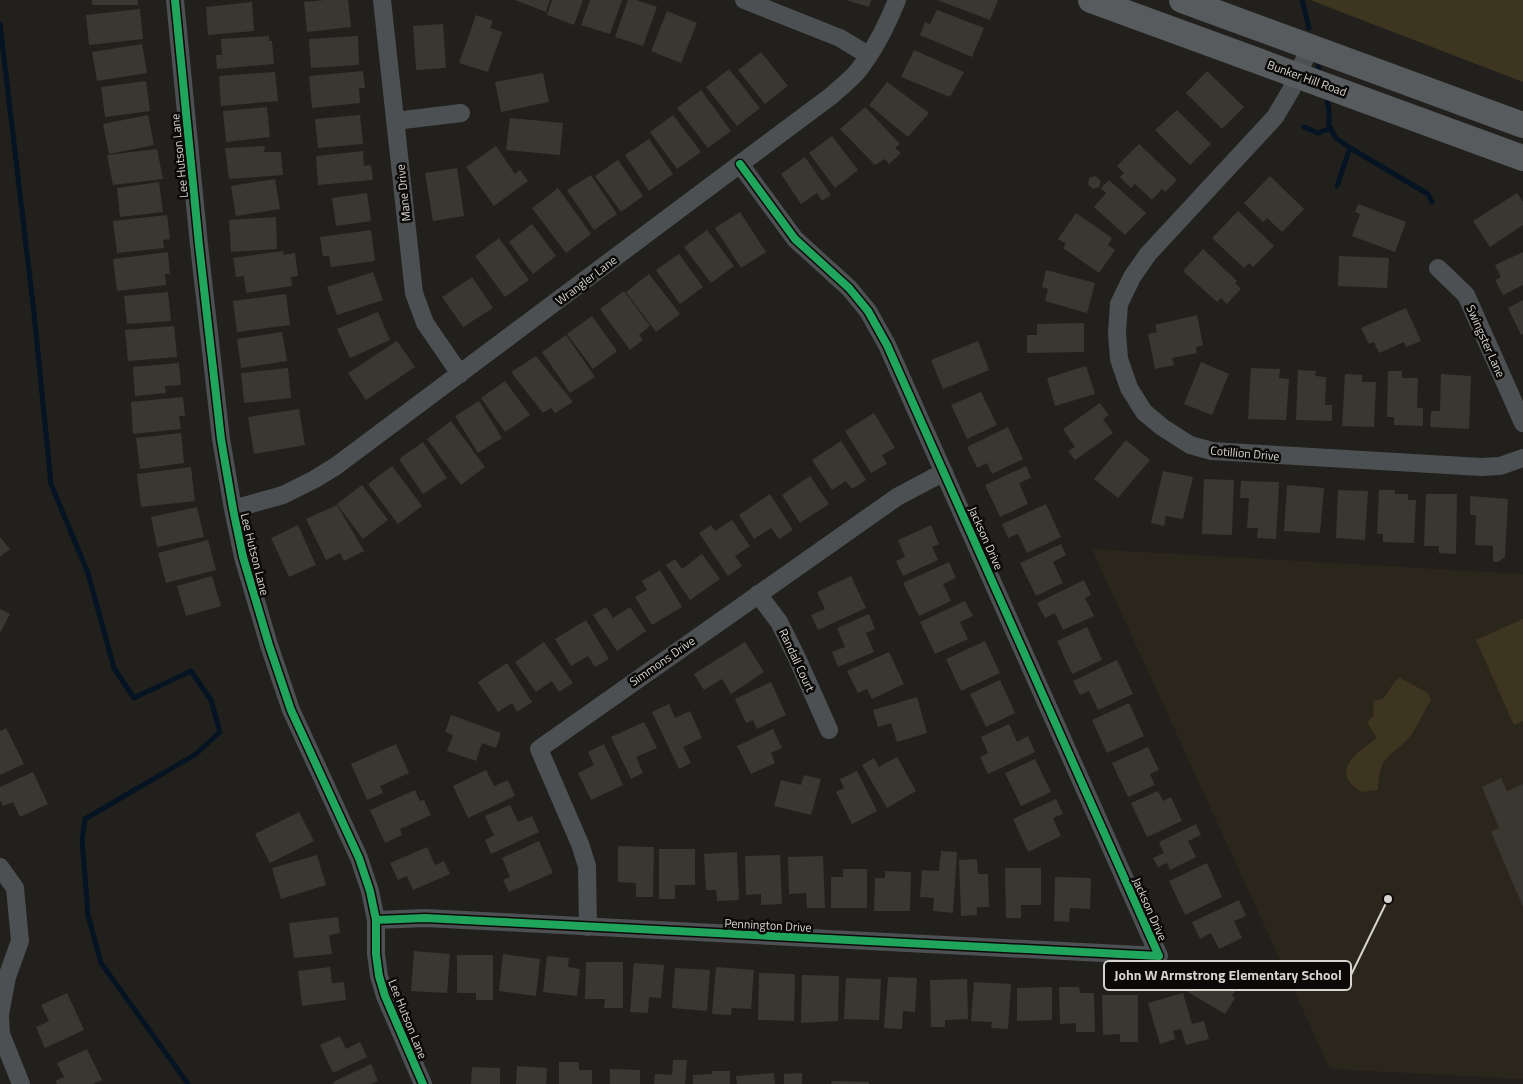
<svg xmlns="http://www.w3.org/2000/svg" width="1523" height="1084" viewBox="0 0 1523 1084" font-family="'Titillium Web',sans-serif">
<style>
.built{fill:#2b261b}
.green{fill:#3e3520}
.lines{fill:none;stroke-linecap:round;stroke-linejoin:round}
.stream{stroke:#051322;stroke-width:5}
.building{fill:#3a3730}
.minor{stroke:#4d5052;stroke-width:18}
.secondary{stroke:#575b5d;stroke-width:26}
.cycleway-casing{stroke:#0c0a08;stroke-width:11}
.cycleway{stroke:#20a55d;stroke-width:8}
.labels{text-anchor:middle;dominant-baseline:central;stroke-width:5;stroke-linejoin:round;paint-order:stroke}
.street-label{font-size:12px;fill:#d5d4cf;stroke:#0c0a08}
.leader{fill:none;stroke:#d5d4cf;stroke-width:2}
.callout-dot{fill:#d5d4cf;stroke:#0c0a08;stroke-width:2}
.callout{fill:#0c0a08;stroke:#d5d4cf;stroke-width:2}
.callout-label{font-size:14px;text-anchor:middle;font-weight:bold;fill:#d5d4cf}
</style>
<rect width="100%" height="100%" fill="#21201c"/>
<path class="built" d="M1092,549L1523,574V1079L1330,1069Z"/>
<path class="green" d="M1310,0H1523V82Z
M1523,619V721L1514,725L1476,640Z
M1400,678L1428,693L1431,700C1424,711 1419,724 1411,735C1391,759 1379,753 1378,790L1361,792C1357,789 1352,786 1349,781C1337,764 1365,747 1377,738L1367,722L1373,716L1374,701L1384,698L1395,681Z"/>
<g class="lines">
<path class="stream" d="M1302,0L1309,28
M0,24L34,313L51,484L88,573L114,668L134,698L191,671L211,700L220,732L196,754L85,819L82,839L88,915L101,963L188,1084
M1318,67L1319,68
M1327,100L1329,111V126L1336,138L1350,148L1428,194L1432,202
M1304,127L1318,133L1331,128
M1337,186L1350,148"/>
</g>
<path class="building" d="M92,0H138V5H92Z
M325,0H348L351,27L307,32L304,2Z
M515,0H550L546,12Z
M552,0H583L574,25L547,15Z
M590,0H622L610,34L581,25Z
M628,0H636L657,7L643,46L615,37Z
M846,0H871L869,7Z
M937,0H998L990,20Z
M252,2L254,31L208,35L206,7Z
M140,9L143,39L89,45L86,15Z
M937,10L984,28L972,57L920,35L925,22L930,24Z
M667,11L697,23L681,63L651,51Z
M476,15L493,21L490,28L502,32L488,72L459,63Z
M443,24L446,68L416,70L413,26Z
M269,36V41H272L274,64L217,69L216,55H222L221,39Z
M358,36L359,65L311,68L309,39Z
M142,44L147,73L97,81L92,52Z
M914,50L964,72L950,97L901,77Z
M761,52L788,86L765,104L738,70Z
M729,69L760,108L737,126L706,87Z
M363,71L365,88H359L360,103L312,108L309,76Z
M1207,71L1244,107L1222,129L1186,93Z
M275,72L278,101L221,106L219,76Z
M543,73L549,102L501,112L495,82Z
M146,81L150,111L105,117L101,87Z
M887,82L929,113L908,137L869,105Z
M701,90L731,131L708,148L677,108Z
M267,107L270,137L226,142L223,111Z
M865,107L900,144L895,148L901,153L889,164L885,159L875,165L840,129Z
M1177,110L1211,144L1190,165L1155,130Z
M148,115L154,145L109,154L103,124Z
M360,115L363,144L318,148L315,119Z
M673,115L701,152L677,169L650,132Z
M510,118L563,123L560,155L506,150Z
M832,136L858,170L835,188L809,153Z
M649,139L673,174L649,191L625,155Z
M1139,144L1177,180L1165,192L1162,189L1152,200L1135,184L1131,188L1120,177L1124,173L1117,166Z
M265,146L264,152H281L283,175L229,179L225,148Z
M496,146L515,174L520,170L528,181L494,206L466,167Z
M157,149L163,179L113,185L107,155Z
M363,151L364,166L371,165L373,180L318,185L316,156Z
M805,157L831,195L822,201L817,193L801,204L781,174Z
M618,160L643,196L621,212L595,176Z
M457,168L464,216L433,221L425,173Z
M591,175L617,214L594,230L567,190Z
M1095,176L1101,181L1099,187L1093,189L1088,184L1089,178Z
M1270,176L1304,209L1282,232L1267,218L1263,222L1244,203Z
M275,179L280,209L236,216L231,186Z
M1109,180L1146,213L1125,235L1094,207L1106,193L1101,188Z
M159,182L163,212L120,217L117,188Z
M558,188L591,234L566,253L532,208Z
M367,193L371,221L336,226L332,198Z
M1517,193L1523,202V225L1490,247L1473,221Z
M1358,204L1406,222L1395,252L1352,236L1360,214L1355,212Z
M1238,211L1274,246L1253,267L1249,263L1244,268L1212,238Z
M740,212L766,252L741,268L715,228Z
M1076,213L1112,238L1108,245L1115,250L1099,273L1063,248L1066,244L1058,239Z
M167,215L170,239L163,240L164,248L117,253L113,221Z
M276,217L277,249L231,252L229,220Z
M532,224L556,256L533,274L509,242Z
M371,230L375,261L331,267L329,256H323L320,237Z
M707,230L734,266L711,283L684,247Z
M499,238L529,280L505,297L475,256Z
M1203,249L1237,281L1235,283L1241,289L1227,304L1221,298L1217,302L1183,271Z
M284,251L283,255L295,253L298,276L291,277L292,286L246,293L244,276L236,277L233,258Z
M168,252L170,274H165L166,285L117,291L113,259Z
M1523,252V285L1503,295L1495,280L1501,277L1495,265Z
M679,254L703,287L680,304L656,270Z
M1339,256L1389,258L1387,288L1338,286Z
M1046,270L1095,283L1087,313L1045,301L1048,289L1042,287Z
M373,272L383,300L337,315L327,287Z
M649,274L680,314L656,332L626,292Z
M472,277L493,308L463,327L442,297Z
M624,291L650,326L639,335L643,340L630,350L600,309Z
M168,292L171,321L127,324L124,296Z
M286,294L290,325L237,332L233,301Z
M1523,300V334L1521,335L1508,308Z
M1406,308L1421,341L1406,347L1404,342L1379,353L1374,342L1369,344L1361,328Z
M378,312L390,340L350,358L337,329Z
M1197,315L1203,345L1196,347L1197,353L1172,358L1174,365L1155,369L1148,334L1157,332L1155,325Z
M592,316L617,351L593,369L567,334Z
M1084,323V352L1027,353V335H1037V324Z
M174,326L177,357L128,361L125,330Z
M282,332L287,361L241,368L237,339Z
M566,335L595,377L570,393L542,352Z
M397,341L415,367L366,400L348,373Z
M978,341L989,370L943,389L931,360Z
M536,356L573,402L555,413L551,408L543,413L511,372Z
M1201,362L1229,374L1212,415L1184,404Z
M179,363L181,385L165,386L166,393L135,396L133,367Z
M1086,366L1095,394L1055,406L1047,378Z
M288,368L291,398L244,403L241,373Z
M1251,368L1280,369L1279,378L1289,379L1286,420L1248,419Z
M1298,370L1316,371L1315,376L1326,377L1325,405H1332V421L1296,420Z
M1388,371H1402V378H1418L1417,408H1423V426L1394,425V417H1387Z
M1345,374L1362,375V382H1376L1374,427L1342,426Z
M1441,374L1471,376L1469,429L1430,427L1431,411H1440Z
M505,381L530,415L505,432L481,398Z
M981,392L997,425L967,439L951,405Z
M183,397L185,416H179L181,429L133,434L131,402Z
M479,401L502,438L478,453L455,416Z
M1100,403L1109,415L1103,419L1113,433L1075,460L1068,451L1075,447L1063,429Z
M299,409L305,445L254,454L248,417Z
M874,413L895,448L882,455L887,464L871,473L845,431Z
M451,421L485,467L461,485L427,439Z
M1008,427L1023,459L992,474L987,463L977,468L967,447Z
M181,433L184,463L140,469L136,438Z
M1126,440L1150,460L1118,498L1094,479Z
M841,441L866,480L852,489L846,481L832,490L812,460Z
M423,442L447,478L423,494L399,459Z
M392,466L422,506L398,524L368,484Z
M1026,466L1031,478L1019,483L1028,504L1000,517L985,485Z
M191,467L195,501L141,507L137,474Z
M1163,471L1193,477L1183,519L1166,516L1164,526L1151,523Z
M810,476L829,504L800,523L782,495Z
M1204,479L1234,480L1232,535L1202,534Z
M1241,481L1279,482L1276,539L1257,538L1258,528H1247L1249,498H1240Z
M362,485L388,520L363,539L337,504Z
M1287,485L1324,488L1320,533L1284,531Z
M1338,490L1368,491L1365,540L1336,538Z
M1379,490H1395V494H1408V500H1416L1414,543L1383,542V534H1377Z
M770,494L793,530L779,539L771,528L754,539L739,515Z
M1426,494H1457L1456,554L1439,553V546H1424Z
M1470,496L1508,499L1505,557L1498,562H1493V546L1475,545L1476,515H1470Z
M1046,504L1061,537L1027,553L1018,534L1008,538L1002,524Z
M337,505L364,551L344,561L340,553L326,560L306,519Z
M197,507L204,537L157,547L151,517Z
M732,520L750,546L735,556L742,566L728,576L699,533L711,525L715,531Z
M298,525L316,565L289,577L271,538Z
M931,525L939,544L932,547L938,560L903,576L896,561L905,557L898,540Z
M0,537L10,549L0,557Z
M208,540L216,570L166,583L158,553Z
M1061,544L1066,555L1053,562L1063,583L1036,596L1020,563Z
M702,554L720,579L690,600L666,565L675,559L682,569Z
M949,562L956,578L943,584L951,601L919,616L903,583Z
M660,570L682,607L652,625L635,597L647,590L642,581Z
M212,576L221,606L186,616L177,586Z
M851,576L866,608L818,630L811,615L825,609L817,592Z
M1084,580L1091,595L1085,598L1094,616L1063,630L1055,613L1045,618L1037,603Z
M965,601L973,616L960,622L968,639L935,654L920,622Z
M606,607L613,618L630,607L646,631L617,651L593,615Z
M0,609L10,614L0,633Z
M869,614L875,629L866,633L874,652L838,667L832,652L845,647L837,628Z
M586,620L609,659L595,667L588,656L571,666L555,639Z
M1087,627L1102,660L1072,674L1057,641Z
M985,641L1000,673L961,691L946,659Z
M544,642L573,683L559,692L552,681L536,692L515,662Z
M745,642L764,672L731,694L722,679L704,690L694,674Z
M889,652L904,684L872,699L867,689L858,693L847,671Z
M1117,660L1133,694L1098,710L1089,691L1080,695L1073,681Z
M507,663L532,702L517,712L512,703L498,712L478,682Z
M1000,680L1015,713L986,727L970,694Z
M771,682L786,715L757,729L753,720L746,723L735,699Z
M917,697L927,733L897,742L891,723L878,727L873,710Z
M1129,703L1144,736L1107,753L1092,720Z
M669,704L675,718L690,711L702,738L683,747L691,763L679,769L652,712Z
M451,715L501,733L496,748L482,743L476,761L447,751L453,735L445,732Z
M644,722L657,748L636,757L643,773L631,779L611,737Z
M1009,724L1017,742L1028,736L1035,752L988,774L980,757L988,753L981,737Z
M6,728L24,764L0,775V731Z
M773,729L782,748L771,753L775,763L751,774L737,746Z
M396,744L409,773L380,786L383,793L367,800L351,764Z
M604,744L623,785L591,800L578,773L594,765L588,752Z
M1148,747L1159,770L1150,774L1155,785L1128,797L1112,763Z
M897,757L916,791L887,808L862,765L874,758L879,767Z
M1035,759L1051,792L1021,806L1005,773Z
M486,770L494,786L508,780L515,796L468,818L453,786Z
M857,771L877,811L852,824L836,792L844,788L840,779Z
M33,772L48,804L20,817L13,802L3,806L0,800V787Z
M804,775L821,779L811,815L774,806L781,780L801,785Z
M1501,778L1507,791L1523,784V907L1491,832L1499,828L1482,787Z
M415,790L420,801L424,800L431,815L400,829L402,835L385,843L370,810Z
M1158,791L1163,801L1171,797L1182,821L1147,837L1131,803Z
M1056,799L1063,814L1053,818L1061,836L1028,852L1013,819Z
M510,805L518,822L532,816L539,832L491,854L485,840L494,835L485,816Z
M299,812L314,841L270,863L255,834Z
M1196,824L1201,835L1188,841L1196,857L1170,870L1167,863L1158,867L1153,858L1164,853L1159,842Z
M539,841L553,873L509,892L503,880L510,877L502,858Z
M618,846L654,847L653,897H636V883L618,882Z
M427,847L435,865L444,861L450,874L413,890L407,876L398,880L390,863Z
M659,849H695V885H675V899H659Z
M941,851L957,852L953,913L933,911L934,898L920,897L922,870L939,871Z
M737,852L739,900L717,901L716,890H706L704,854Z
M317,855L326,885L281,899L272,868Z
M780,855L782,904L761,905V894L746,895L745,856Z
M823,856L825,908H807L806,893L789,894L788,857Z
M977,859L978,874H988L989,907H977V915L961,916L959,860Z
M1207,863L1222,897L1185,915L1169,881Z
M1005,868H1041V905H1021V918H1006Z
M843,869H867V908H831V877H843Z
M885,871L911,872L910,911H874L875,878H885Z
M1055,877L1091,878L1090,909L1070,908L1069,922L1054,921Z
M1239,900L1246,916L1234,921L1242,938L1219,949L1211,933L1200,939L1192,922Z
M338,917L340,933L329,935L332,954L294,958L289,923Z
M414,951L450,954L447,993L411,991Z
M503,954L540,959L536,996L499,991Z
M457,955H493V1000H476V993H457Z
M547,956L569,958L568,967L580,969L577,996L543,992Z
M1205,959L1242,980L1232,996L1235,998L1225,1014L1186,991Z
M586,962H623V1008H604L605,999H585Z
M634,963L664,965L661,998L649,997L648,1013L630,1012Z
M330,967L332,983L344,982L346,1000L302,1006L298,971Z
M716,967L754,970L751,1009L732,1008L731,1015L712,1014Z
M675,968L710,970L707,1011L672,1008Z
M759,973L795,974L794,1021L758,1020Z
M802,975L839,976L838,1021L801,1023Z
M888,977L917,978L915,1012L903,1011L902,1029L884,1028Z
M846,978L881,979L879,1020L844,1019Z
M967,979L968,1019L945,1020V1027H931L930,980Z
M974,982L1011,984L1008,1029L991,1028L992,1022L971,1021Z
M1052,987V1020L1017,1021V988Z
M1059,987H1079L1080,993H1094L1095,1032H1076V1023L1060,1024Z
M67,993L84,1030L45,1048L36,1027L49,1021L41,1005Z
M1183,993L1192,1024L1204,1021L1209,1039L1186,1045L1181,1029L1173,1031L1175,1039L1160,1044L1148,1003Z
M1102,995H1138V1042H1120V1034L1103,1035Z
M340,1036L346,1049L360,1042L367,1057L333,1073L320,1045Z
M87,1049L102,1080L93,1084H57L55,1081L64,1077L57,1063Z
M673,1060H687L685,1084H654L655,1074L672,1075Z
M559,1062H579V1070H592V1084H559Z
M371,1064L378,1081L371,1084H334L333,1082Z
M517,1066L547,1068L546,1084H516Z
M472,1067L500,1068V1084H471Z
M610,1069L640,1070V1084H610Z
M712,1071H730V1084H693V1075L712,1074Z
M774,1073L775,1084H737L736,1076Z
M802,1073V1084H784V1074Z
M832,1081L869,1082V1084H831Z"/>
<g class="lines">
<path class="minor" d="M175,0L199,245L221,439L233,509L243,557L269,645L291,710L359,858L370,891L376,920V954L379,976L385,996L423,1084
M382,0L414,293L425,323L460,374
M744,0L840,38L868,55
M1310,47L1291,90L1275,117L1148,254L1132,277L1119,304L1117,333L1119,359L1129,388L1144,412L1162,427L1190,445L1212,451L1481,467L1500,466L1523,458
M395,121L461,113
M1438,268L1466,295L1523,423
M233,509L283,495L315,479L336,466L831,96C840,88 849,81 857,72C874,51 887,25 897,0
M758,594L779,622L797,658L829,730
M0,867L15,888L20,941L7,977L0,1014
M376,920L425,918L503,922L1159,956L887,345L868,311L849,288L795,239L740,164
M588,927L587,866L580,844L539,749L897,497L944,472
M0,1016L1,1034L21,1084"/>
<path class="secondary" d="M1091,0L1523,158
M1182,0L1523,125"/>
<g class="cycleway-casing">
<path id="cycleway" d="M175,0L199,245L221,439L233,509L243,557L269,645L291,710L359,858L370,891L376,920V954L379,976L385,996L423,1084
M376,920L425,918L503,922L1159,956L887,345L868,311L849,288L795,239L740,164"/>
</g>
<use href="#cycleway" class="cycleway"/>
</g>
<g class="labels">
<g class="street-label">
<text transform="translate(1307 78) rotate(20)">Bunker Hill Road</text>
<text transform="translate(179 156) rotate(-96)">Lee Hutson Lane</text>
<text transform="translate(403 193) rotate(-96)">Mane Drive</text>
<text transform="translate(586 280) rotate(-37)">Wrangler Lane</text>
<text transform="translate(1486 341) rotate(66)">Swingster Lane</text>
<text transform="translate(1245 453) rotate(5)">Cotillion Drive</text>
<text transform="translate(986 538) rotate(66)">Jackson Drive</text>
<text transform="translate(255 554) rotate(76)">Lee Hutson Lane</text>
<text transform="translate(797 660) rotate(65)">Randall Court</text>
<text transform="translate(662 661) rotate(-35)">Simmons Drive</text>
<text transform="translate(1150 909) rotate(66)">Jackson Drive</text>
<text transform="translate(768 925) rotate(3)">Pennington Drive</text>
<text transform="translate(408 1019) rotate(68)">Lee Hutson Lane</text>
</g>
</g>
<path class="leader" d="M1388 899L1351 975"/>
<circle class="callout-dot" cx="1388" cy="899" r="5"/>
<rect class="callout" x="1104" y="961" width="247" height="29" rx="5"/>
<g class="callout-label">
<text x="1228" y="980">John W Armstrong Elementary School</text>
</g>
</svg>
